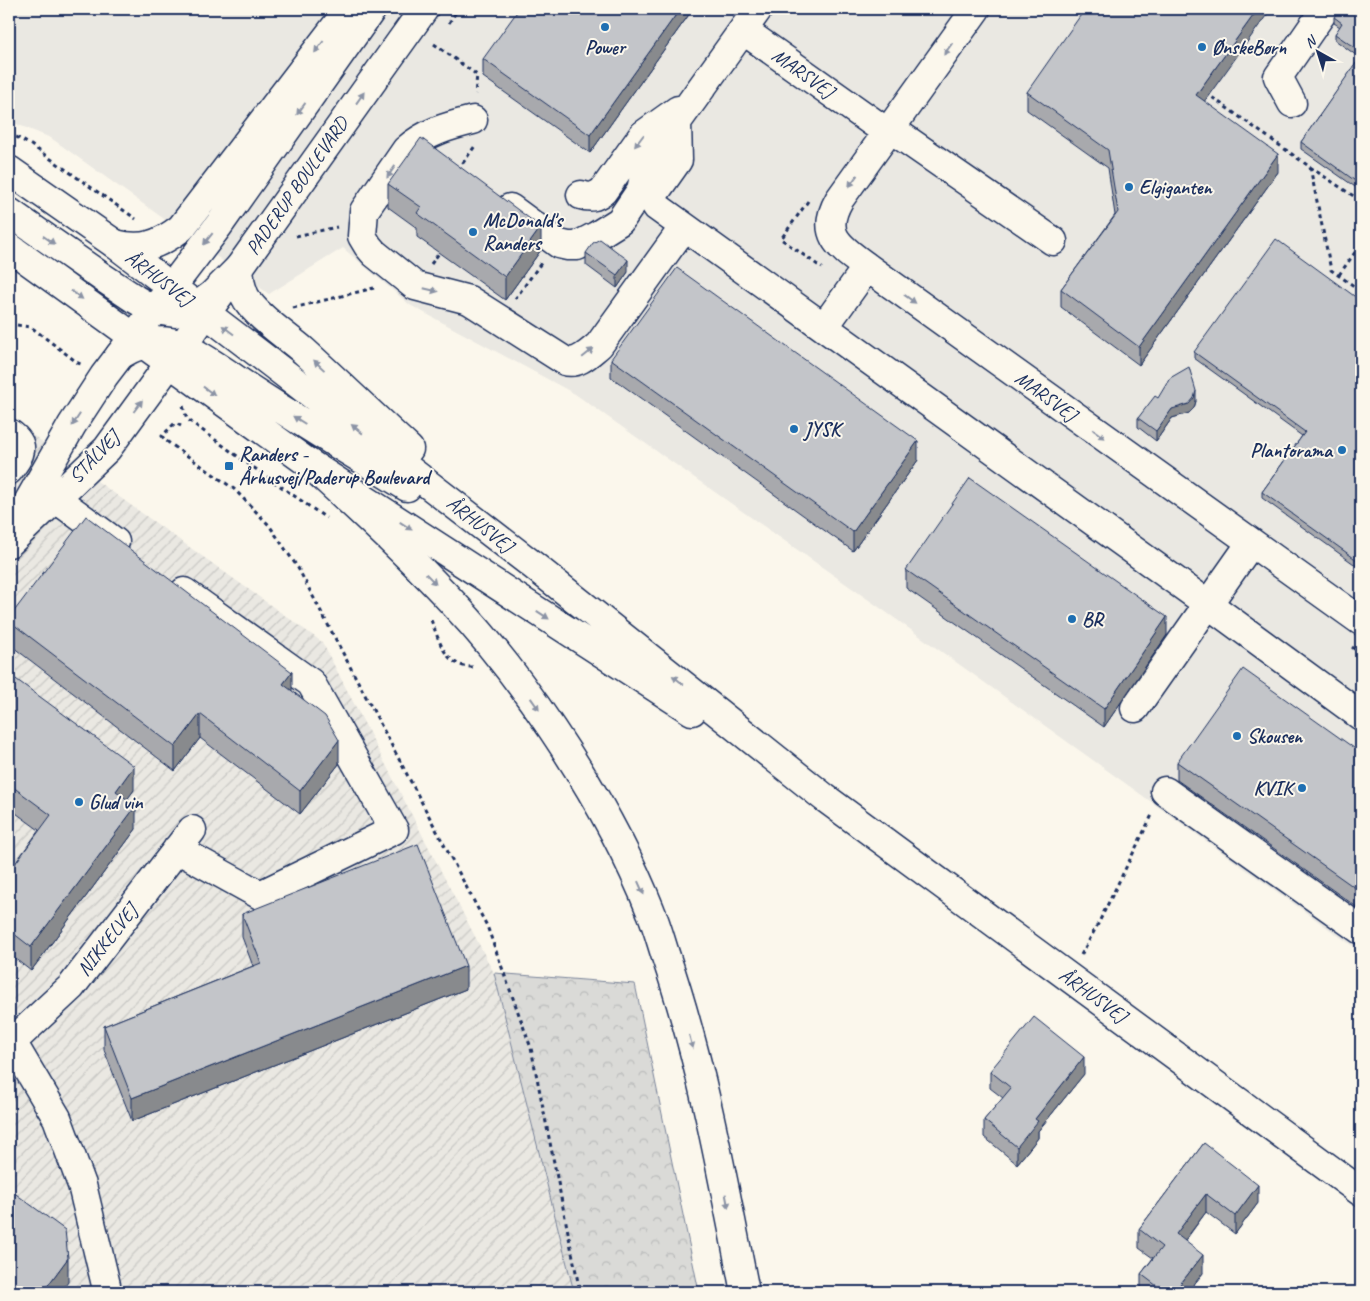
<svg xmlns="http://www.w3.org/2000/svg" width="1370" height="1301" viewBox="0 0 1370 1301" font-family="Caveat,sans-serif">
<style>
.built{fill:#eae8e2}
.industrial{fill:url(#industrial-furrows)}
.forest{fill:url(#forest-crowns);stroke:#7a849a}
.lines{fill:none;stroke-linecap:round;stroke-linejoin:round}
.minor-casing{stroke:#1b2f5e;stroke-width:31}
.major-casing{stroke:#1b2f5e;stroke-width:31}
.highway-casing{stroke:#1b2f5e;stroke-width:31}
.path{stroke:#1b2f5e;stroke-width:3;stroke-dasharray:4 4;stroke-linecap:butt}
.minor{stroke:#fbf7ec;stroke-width:28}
.major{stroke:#fbf7ec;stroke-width:28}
.highway{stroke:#fbf7ec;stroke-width:28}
.wall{fill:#a8a9ad;stroke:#1b2f5e}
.shaded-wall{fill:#888a8d;stroke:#1b2f5e}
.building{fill:#c3c5c9;stroke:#1b2f5e}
.oneway{fill:#8b93a5}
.poi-dot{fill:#1f6fb2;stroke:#fbf7ec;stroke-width:2}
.labels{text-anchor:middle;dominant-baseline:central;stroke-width:4;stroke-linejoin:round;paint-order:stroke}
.poi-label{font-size:20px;font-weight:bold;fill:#1b2f5e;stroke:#fbf7ec;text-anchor:start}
.street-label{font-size:20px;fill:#1b2f5e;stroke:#fbf7ec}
</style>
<defs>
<pattern id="industrial-furrows" width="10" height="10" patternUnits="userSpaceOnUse" patternTransform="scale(1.25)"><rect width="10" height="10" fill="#eae8e2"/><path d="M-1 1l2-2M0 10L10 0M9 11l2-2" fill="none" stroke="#c8c7c4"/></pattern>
<pattern id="forest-crowns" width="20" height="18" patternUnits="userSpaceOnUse" patternTransform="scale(1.25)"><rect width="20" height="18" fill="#dadad7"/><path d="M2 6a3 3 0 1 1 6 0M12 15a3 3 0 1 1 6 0" fill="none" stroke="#babbbb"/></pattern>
</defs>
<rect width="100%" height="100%" fill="#fbf7ec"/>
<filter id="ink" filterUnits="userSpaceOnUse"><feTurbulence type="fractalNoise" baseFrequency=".02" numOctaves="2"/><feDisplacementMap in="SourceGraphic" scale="10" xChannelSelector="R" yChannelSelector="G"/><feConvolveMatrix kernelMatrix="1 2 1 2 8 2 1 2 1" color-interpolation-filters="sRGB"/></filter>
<g filter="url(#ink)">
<path class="built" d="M9,9H1361V952L886,612L575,394L410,305L343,248L269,294L51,138L9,121Z"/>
<path class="industrial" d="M9,418L322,642L494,973L574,1292H9Z"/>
<path class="forest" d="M494,973L635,984L699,1292H574Z"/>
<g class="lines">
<g class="minor-casing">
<path id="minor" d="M758,9L677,122L678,160L654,194V202L657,207L1208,604L1361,716
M976,9L839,200C819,235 841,248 867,267L1361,621
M743,30L888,133
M1292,103L1278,77L1325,9
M473,120C449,126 426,132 406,150L364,211L362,236L368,246L374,253L415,286L469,300L565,361C578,365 589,353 599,345L684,227
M891,129L1053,241
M581,195C590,198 595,197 603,191L643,135L678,110
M510,208L559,244L568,246H577L596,236L620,221L641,190L646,168L677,122
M115,244C142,251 159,245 181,228L349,9
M824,327L867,267
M9,433C28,446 19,456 9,470
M55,498L115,542
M15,525L72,425L104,376L219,225L372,9
M9,543L107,449L239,268L424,9
M1135,708L1251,543
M1165,791L1361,930
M177,849L260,895L394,830L311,683L184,592
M9,1039L12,1042L57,1118L82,1185L106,1285V1292
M12,1042L71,987L192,830"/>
</g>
<g class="major-casing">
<path id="major" d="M9,170L115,244L271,363L534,566L825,798L1361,1192
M9,212L102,277L135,299L154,310L175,313L197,306L212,295L239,268
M9,247L307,462L692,711
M239,268C240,281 241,293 250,304C263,321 288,337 305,352C340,384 374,417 409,449
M120,355C135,346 152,339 170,342C179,343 187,348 195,353C216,365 235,379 255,392C305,425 357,456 407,487"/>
</g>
<g class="highway-casing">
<path id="highway" d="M307,462C357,507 407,553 453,603C490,642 522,684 552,729C591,787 625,846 651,912C657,926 661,942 666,957C703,1066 723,1180 745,1292"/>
</g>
<path class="path" d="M449,23L458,9
M434,44L477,75L475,94
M1206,93L1310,167L1331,270L1361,291
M9,133L31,145L136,219
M1310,167L1361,201
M458,170L475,146
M808,201L781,239L822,268
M296,236L337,227
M431,264L439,253
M1339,275L1361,244
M515,299L541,263
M293,308L374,288
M9,324L31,327L78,363L81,364
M183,406L187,419L240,458L326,518
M181,426L175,423L162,436L165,440L234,489L269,525L298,568L487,926L531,1048L580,1292
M431,620C440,642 445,667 473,667
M1352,647L1361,654
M1081,955L1098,924L1153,813"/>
<use href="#minor" class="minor"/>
<use href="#major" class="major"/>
<use href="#highway" class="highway"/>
</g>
<path class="wall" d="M693,9L590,153L483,77V59Z
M1361,9V191L1301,149V142L1360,58L1335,40V34L1340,27L1334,23V17Z
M1027,92L1204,101L1278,172L1139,365L1061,307V289L1115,215L1108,168L1027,110Z
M388,184L541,250L505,300L417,237V228L388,207Z
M586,253L628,272L617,288L586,265Z
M1361,301V569L1262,498V492L1302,436L1194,358V352Z
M611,359L918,460L853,551L611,377Z
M1158,398L1196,401L1194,408L1189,413L1172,418L1156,441L1138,427V418Z
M906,570L1167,635L1104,727L906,588Z
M9,618L292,691L339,764L300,814L200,738L175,771L9,644Z
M9,674L134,790L127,799L136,829L31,971L9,954V872L39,830L9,808Z
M1361,753V910L1177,780V762Z
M242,914L466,989L132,1121L104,1050V1026L253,966L242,937Z
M990,1071L1084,1074L1038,1131V1138L1017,1164L984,1137V1120L1003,1098L990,1088Z
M1204,1143L1258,1203L1235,1234L1206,1212L1185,1241L1203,1273L1188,1292H1141V1274L1153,1258L1139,1248V1229Z"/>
<path class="shaded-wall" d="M680,9H693L590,153V135Z
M1258,9H1271L1196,113V95Z
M1278,154V172L1139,365V347Z
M541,227V250L505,300V277Z
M628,260V272L617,288V275Z
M1196,391V401L1194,408L1189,413L1172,418L1156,441V431L1172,409Z
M918,441V460L853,551V532Z
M1167,617V635L1104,727V709Z
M292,672V696L283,684Z
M200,714V738L175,771V747Z
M339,740V764L300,814V791Z
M134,766V790L116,815V791Z
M136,806V829L31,971V947Z
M466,966V989L132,1121V1098Z
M1084,1057V1074L1038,1131V1138L1017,1164V1147L1035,1119Z
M1258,1185V1203L1235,1234V1216Z
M1206,1194V1212L1176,1252V1234Z
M1203,1255V1273L1188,1292H1174Z
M68,1258V1282L61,1292H43Z"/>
<path class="building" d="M519,9H680L590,135L483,59Z
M1085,9H1258L1196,95L1278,154L1139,347L1061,289L1118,212L1108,150L1027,92Z
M1339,9H1361V52L1335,34L1342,23L1334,17Z
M1361,56V185L1301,142Z
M421,138L541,227L505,277L417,213L421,207L388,184Z
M600,239L628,260L617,275L586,253L593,243Z
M1276,239L1361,301V563L1262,492L1305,432L1194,352Z
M677,268L918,441L853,532L611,359Z
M1189,367L1196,391L1194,398L1189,404L1172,409L1156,431L1138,418L1155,396L1158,398L1170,378Z
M970,478L1167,617L1104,709L906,570Z
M86,516L292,672L283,684L325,716L339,740L300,791L200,714L175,747L9,621V618Z
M1243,669L1361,753V892L1177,762Z
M9,674L134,766L116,791L136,806L31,947L9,930V872L51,815L9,784Z
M418,844L466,966L132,1098L104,1026L261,963L242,914Z
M1034,1017L1084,1057L1035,1119L1038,1121L1017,1147L984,1120L1011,1088L990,1071Z
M1204,1143L1258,1185L1235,1216L1206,1194L1176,1234L1203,1255L1174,1292H1165L1141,1274L1162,1247L1139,1229Z
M9,1189L65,1230L68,1258L43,1292H9Z"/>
<defs><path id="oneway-solid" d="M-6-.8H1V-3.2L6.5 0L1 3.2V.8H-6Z" transform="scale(1.25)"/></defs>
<g class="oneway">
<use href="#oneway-solid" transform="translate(319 47) rotate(127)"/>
<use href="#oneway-solid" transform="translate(948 49) rotate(125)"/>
<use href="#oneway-solid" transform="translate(360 98) rotate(-55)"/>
<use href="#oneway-solid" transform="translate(301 109) rotate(126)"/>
<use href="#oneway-solid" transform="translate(639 141) rotate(127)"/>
<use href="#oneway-solid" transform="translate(391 172) rotate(125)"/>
<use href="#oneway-solid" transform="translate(853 181) rotate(126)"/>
<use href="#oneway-solid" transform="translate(208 239) rotate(128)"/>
<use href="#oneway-solid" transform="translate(49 240) rotate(35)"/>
<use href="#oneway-solid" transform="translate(431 290) rotate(14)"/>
<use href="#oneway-solid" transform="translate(77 295) rotate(36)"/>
<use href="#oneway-solid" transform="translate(910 299) rotate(36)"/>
<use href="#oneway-solid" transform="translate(228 330) rotate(-143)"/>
<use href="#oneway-solid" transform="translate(588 353) rotate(-39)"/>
<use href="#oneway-solid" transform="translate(319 365) rotate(-137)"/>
<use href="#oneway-solid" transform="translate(209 391) rotate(36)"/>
<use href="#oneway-solid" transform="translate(138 406) rotate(-53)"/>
<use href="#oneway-solid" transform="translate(76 420) rotate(123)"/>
<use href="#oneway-solid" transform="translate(299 420) rotate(-148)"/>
<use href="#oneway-solid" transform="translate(357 429) rotate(-142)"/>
<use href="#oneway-solid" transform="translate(1099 434) rotate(36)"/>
<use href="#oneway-solid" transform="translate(406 526) rotate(33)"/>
<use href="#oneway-solid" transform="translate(431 579) rotate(46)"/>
<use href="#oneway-solid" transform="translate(543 615) rotate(33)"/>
<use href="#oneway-solid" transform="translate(678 680) rotate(-141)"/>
<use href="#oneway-solid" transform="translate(535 704) rotate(55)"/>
<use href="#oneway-solid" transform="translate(641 888) rotate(66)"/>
<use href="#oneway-solid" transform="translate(691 1042) rotate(75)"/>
<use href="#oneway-solid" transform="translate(727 1201) rotate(79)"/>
</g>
</g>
<g class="poi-dot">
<circle cx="605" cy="27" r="5"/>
<circle cx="1202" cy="47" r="5"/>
<circle cx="1129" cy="187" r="5"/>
<circle cx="473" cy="232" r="5"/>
<circle cx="794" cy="429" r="5"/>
<circle cx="1342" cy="450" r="5"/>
<rect x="224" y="461" width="10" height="10" rx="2.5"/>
<circle cx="1072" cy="619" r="5"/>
<circle cx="1237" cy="736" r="5"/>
<circle cx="1302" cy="788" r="5"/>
<circle cx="79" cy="802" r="5"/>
</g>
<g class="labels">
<g class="poi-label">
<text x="605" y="47" text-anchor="middle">Power</text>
<text x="1212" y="47">ØnskeBørn</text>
<text x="1139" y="187">Elgiganten</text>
<text x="483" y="220">McDonald's<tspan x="483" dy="23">Randers</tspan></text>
<text x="804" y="429">JYSK</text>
<text x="1332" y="450" text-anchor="end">Plantorama</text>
<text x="239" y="454">Randers -<tspan x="239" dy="23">Århusvej/Paderup Boulevard</tspan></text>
<text x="1082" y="619">BR</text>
<text x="1247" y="736">Skousen</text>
<text x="1292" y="788" text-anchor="end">KVIK</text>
<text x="89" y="802">Glud vin</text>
</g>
<g class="street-label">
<text transform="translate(803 73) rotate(35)">MARSVEJ</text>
<text transform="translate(297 186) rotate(-55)">PADERUP BOULEVARD</text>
<text transform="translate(159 278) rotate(37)">ÅRHUSVEJ</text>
<text transform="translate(1046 396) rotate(36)">MARSVEJ</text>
<text transform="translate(94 457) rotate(-47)">STÅLVEJ</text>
<text transform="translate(480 524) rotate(38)">ÅRHUSVEJ</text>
<text transform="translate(107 940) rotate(-52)">NIKKELVEJ</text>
<text transform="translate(1093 995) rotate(36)">ÅRHUSVEJ</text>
</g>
</g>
<rect width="1370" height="1301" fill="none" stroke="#fbf7ec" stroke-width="30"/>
<rect x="15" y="15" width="1340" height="1271" fill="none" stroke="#1b2f5e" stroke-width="2" filter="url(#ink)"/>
<g transform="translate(1318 52) rotate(321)" stroke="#fbf7ec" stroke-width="4" paint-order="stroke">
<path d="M0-4L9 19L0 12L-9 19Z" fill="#1b2f5e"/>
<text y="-8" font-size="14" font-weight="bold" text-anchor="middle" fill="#1b2f5e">N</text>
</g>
</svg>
